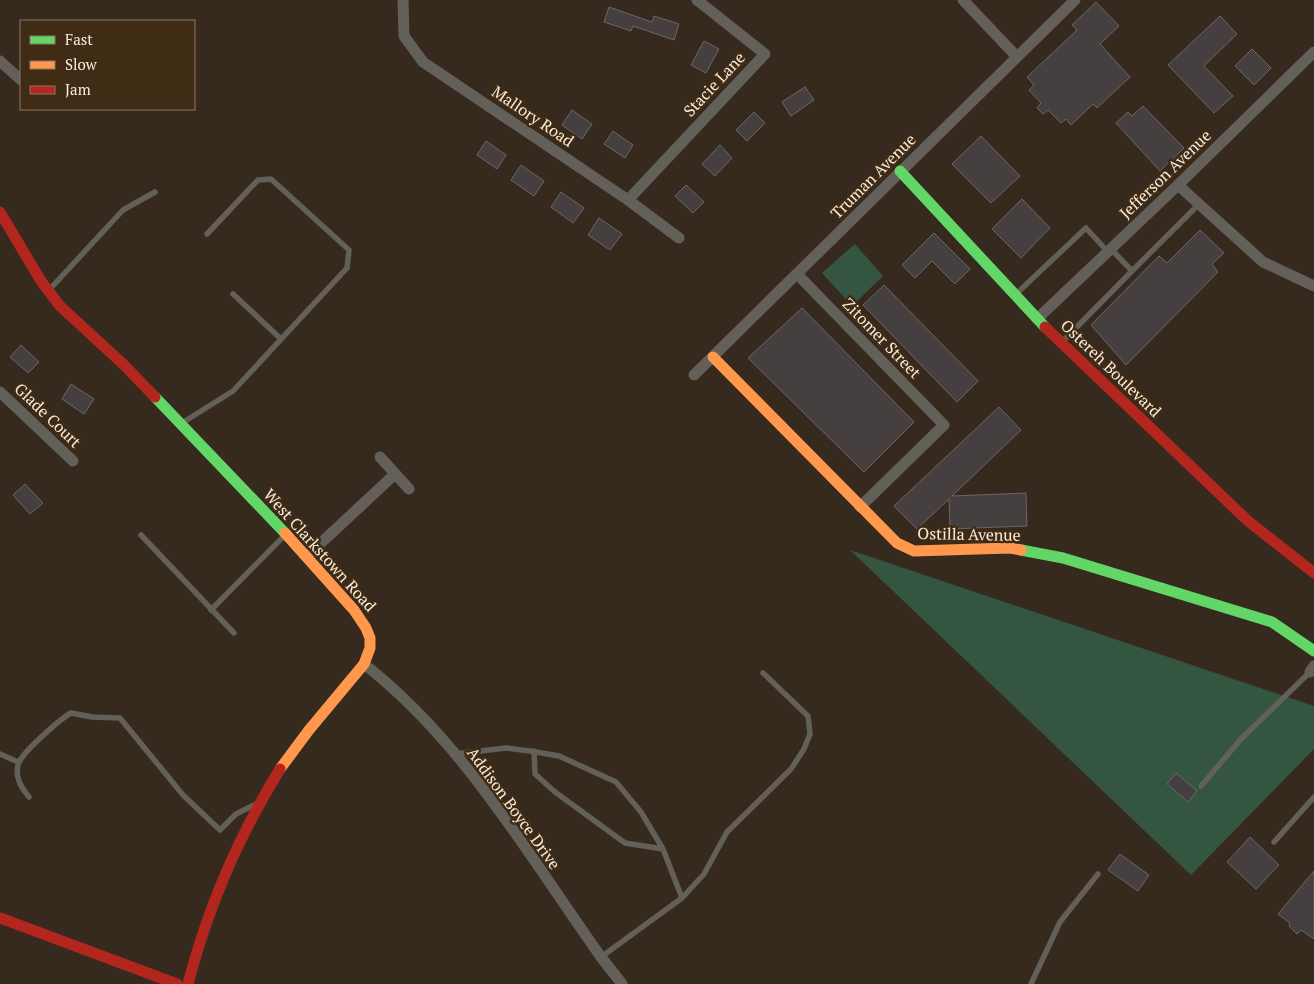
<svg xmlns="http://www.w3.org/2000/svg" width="1314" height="984" viewBox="0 0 1314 984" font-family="'PT Serif',serif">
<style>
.green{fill:#345641}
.building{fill:#463f40;stroke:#6d6668}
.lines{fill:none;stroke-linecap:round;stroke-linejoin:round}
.lane{stroke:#635f59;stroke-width:5.5}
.street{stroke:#635f59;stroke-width:11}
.fast{stroke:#63d668;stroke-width:11}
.slow{stroke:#ff974d;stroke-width:11}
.jam{stroke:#b3261e;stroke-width:11}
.labels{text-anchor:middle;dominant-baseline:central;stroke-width:5;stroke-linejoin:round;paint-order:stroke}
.street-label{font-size:16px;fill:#f9ebdd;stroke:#402b14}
</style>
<rect width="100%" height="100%" fill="#362a1e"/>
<path class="green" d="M855,244L883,276L852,306L822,273Z
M850,550L1314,706V749L1191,875Z"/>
<path class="building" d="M1096,2L1119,26L1100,44L1130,77L1097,108L1093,104L1071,125L1066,119L1061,123L1048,110L1043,114L1037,108L1041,103L1029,90L1034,85L1027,77L1077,30L1072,25Z
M609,7L652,22L654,16L679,24L674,40L633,26L631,31L604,22Z
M1220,16L1237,34L1204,66L1233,96L1214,113L1168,65Z
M704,41L719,49L706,73L691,65Z
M1252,49L1271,68L1254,85L1235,66Z
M805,87L814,100L791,116L782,102Z
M1143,106L1184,148L1160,171L1116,123L1128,112L1132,116Z
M572,110L592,124L582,139L562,125Z
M754,112L765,123L747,141L736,130Z
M613,131L633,145L625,158L604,144Z
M981,136L1020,176L991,203L952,164Z
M486,141L506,155L497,169L477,155Z
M720,145L732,158L715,176L702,164Z
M521,165L544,181L534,196L511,180Z
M686,185L704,202L693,213L675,196Z
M561,192L584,208L573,223L551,207Z
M1022,199L1050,228L1021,258L992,229Z
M599,218L622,234L610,250L588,235Z
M1200,230L1224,253L1212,264L1218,272L1126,365L1091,325L1159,256L1167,263Z
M934,233L970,269L955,284L932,261L915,278L902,265Z
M884,285L978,381L957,402L863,305Z
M802,308L914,422L864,472L748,358Z
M21,345L39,362L28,373L10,357Z
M71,384L94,399L84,414L62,399Z
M999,407L1021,430L952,496L1026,493L1027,526L950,529L949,499L917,529L894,506Z
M25,484L43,503L30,514L13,495Z
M1176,773L1197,791L1188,802L1167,784Z
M1250,837L1279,865L1256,889L1227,862Z
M1120,854L1149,875L1138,891L1108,870Z
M1314,871V939L1301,930L1297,934L1289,926L1290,923L1278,914Z"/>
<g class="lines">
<path class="lane" d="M1132,271L1199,204
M50,289L123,210L155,192
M1017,293L1086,228L1108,252
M233,294L281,339
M1063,341L1132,271L1111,249
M182,423L233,391L347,268L349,250L271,179L258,180L207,234
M141,535L234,633
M211,610L285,535
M534,751L535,774L555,792L625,843L663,849
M0,754L18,762
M455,754L506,748L530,751L559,756L616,782L641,812L663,849L682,898L601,957
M1201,786L1241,739L1310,672
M29,797C21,787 15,778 18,765C20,754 60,719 71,713L92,717L120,718L183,795L220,830L236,814L254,805
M1274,842L1314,797
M682,898L704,874L727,832L791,769L804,749L810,734L808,716L763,673
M1031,984L1060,922L1098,874"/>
<path class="street" d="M403,0L404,36L423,62L628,200L679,238
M963,0L1017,57
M0,61L21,80
M1178,185L1263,262L1314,286
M628,200L765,54L697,0
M797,274L944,425L860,507
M1037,319L1178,185L1314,52
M694,375L1075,0
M0,392L73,461
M380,457L409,489
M307,556L395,474
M364,664C464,742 529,856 601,957L622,984
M1310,672L1314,666"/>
<path class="fast" d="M900,171L1045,327
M155,397L285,533
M1021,550L1063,558L1272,622L1314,651"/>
<path class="slow" d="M713,357L897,543L914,551L1010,548L1021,550
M280,769L309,730L364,664L370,648V638L366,628L354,610L285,533"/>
<path class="jam" d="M0,212L41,281L60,306L123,364L155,397
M1045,327L1248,521L1314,573
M0,918L177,984
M188,984C208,907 238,837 280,769"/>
</g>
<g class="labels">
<g class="street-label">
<text transform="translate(714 84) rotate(-47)">Stacie Lane</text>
<text transform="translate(533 116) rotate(34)">Mallory Road</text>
<text transform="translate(1165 174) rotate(-44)">Jefferson Avenue</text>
<text transform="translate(873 176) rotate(-45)">Truman Avenue</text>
<text transform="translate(882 338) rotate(46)">Zitomer Street</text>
<text transform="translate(1111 368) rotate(44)">Ostereh Boulevard</text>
<text transform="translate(48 415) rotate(44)">Glade Court</text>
<text transform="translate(969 534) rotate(1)">Ostilla Avenue</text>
<text transform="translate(320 550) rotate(48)">West Clarkstown Road</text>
<text transform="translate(514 808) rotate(54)">Addison Boyce Drive</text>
</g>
</g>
<rect x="20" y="20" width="175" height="90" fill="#402b14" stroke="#8a7864"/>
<rect x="30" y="36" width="25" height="8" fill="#63d668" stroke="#8a7864"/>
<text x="65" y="45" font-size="15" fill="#f9ebdd">Fast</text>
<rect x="30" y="61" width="25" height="8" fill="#ff974d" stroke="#8a7864"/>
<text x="65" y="70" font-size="15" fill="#f9ebdd">Slow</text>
<rect x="30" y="86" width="25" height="8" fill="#b3261e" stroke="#8a7864"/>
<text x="65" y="95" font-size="15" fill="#f9ebdd">Jam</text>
</svg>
